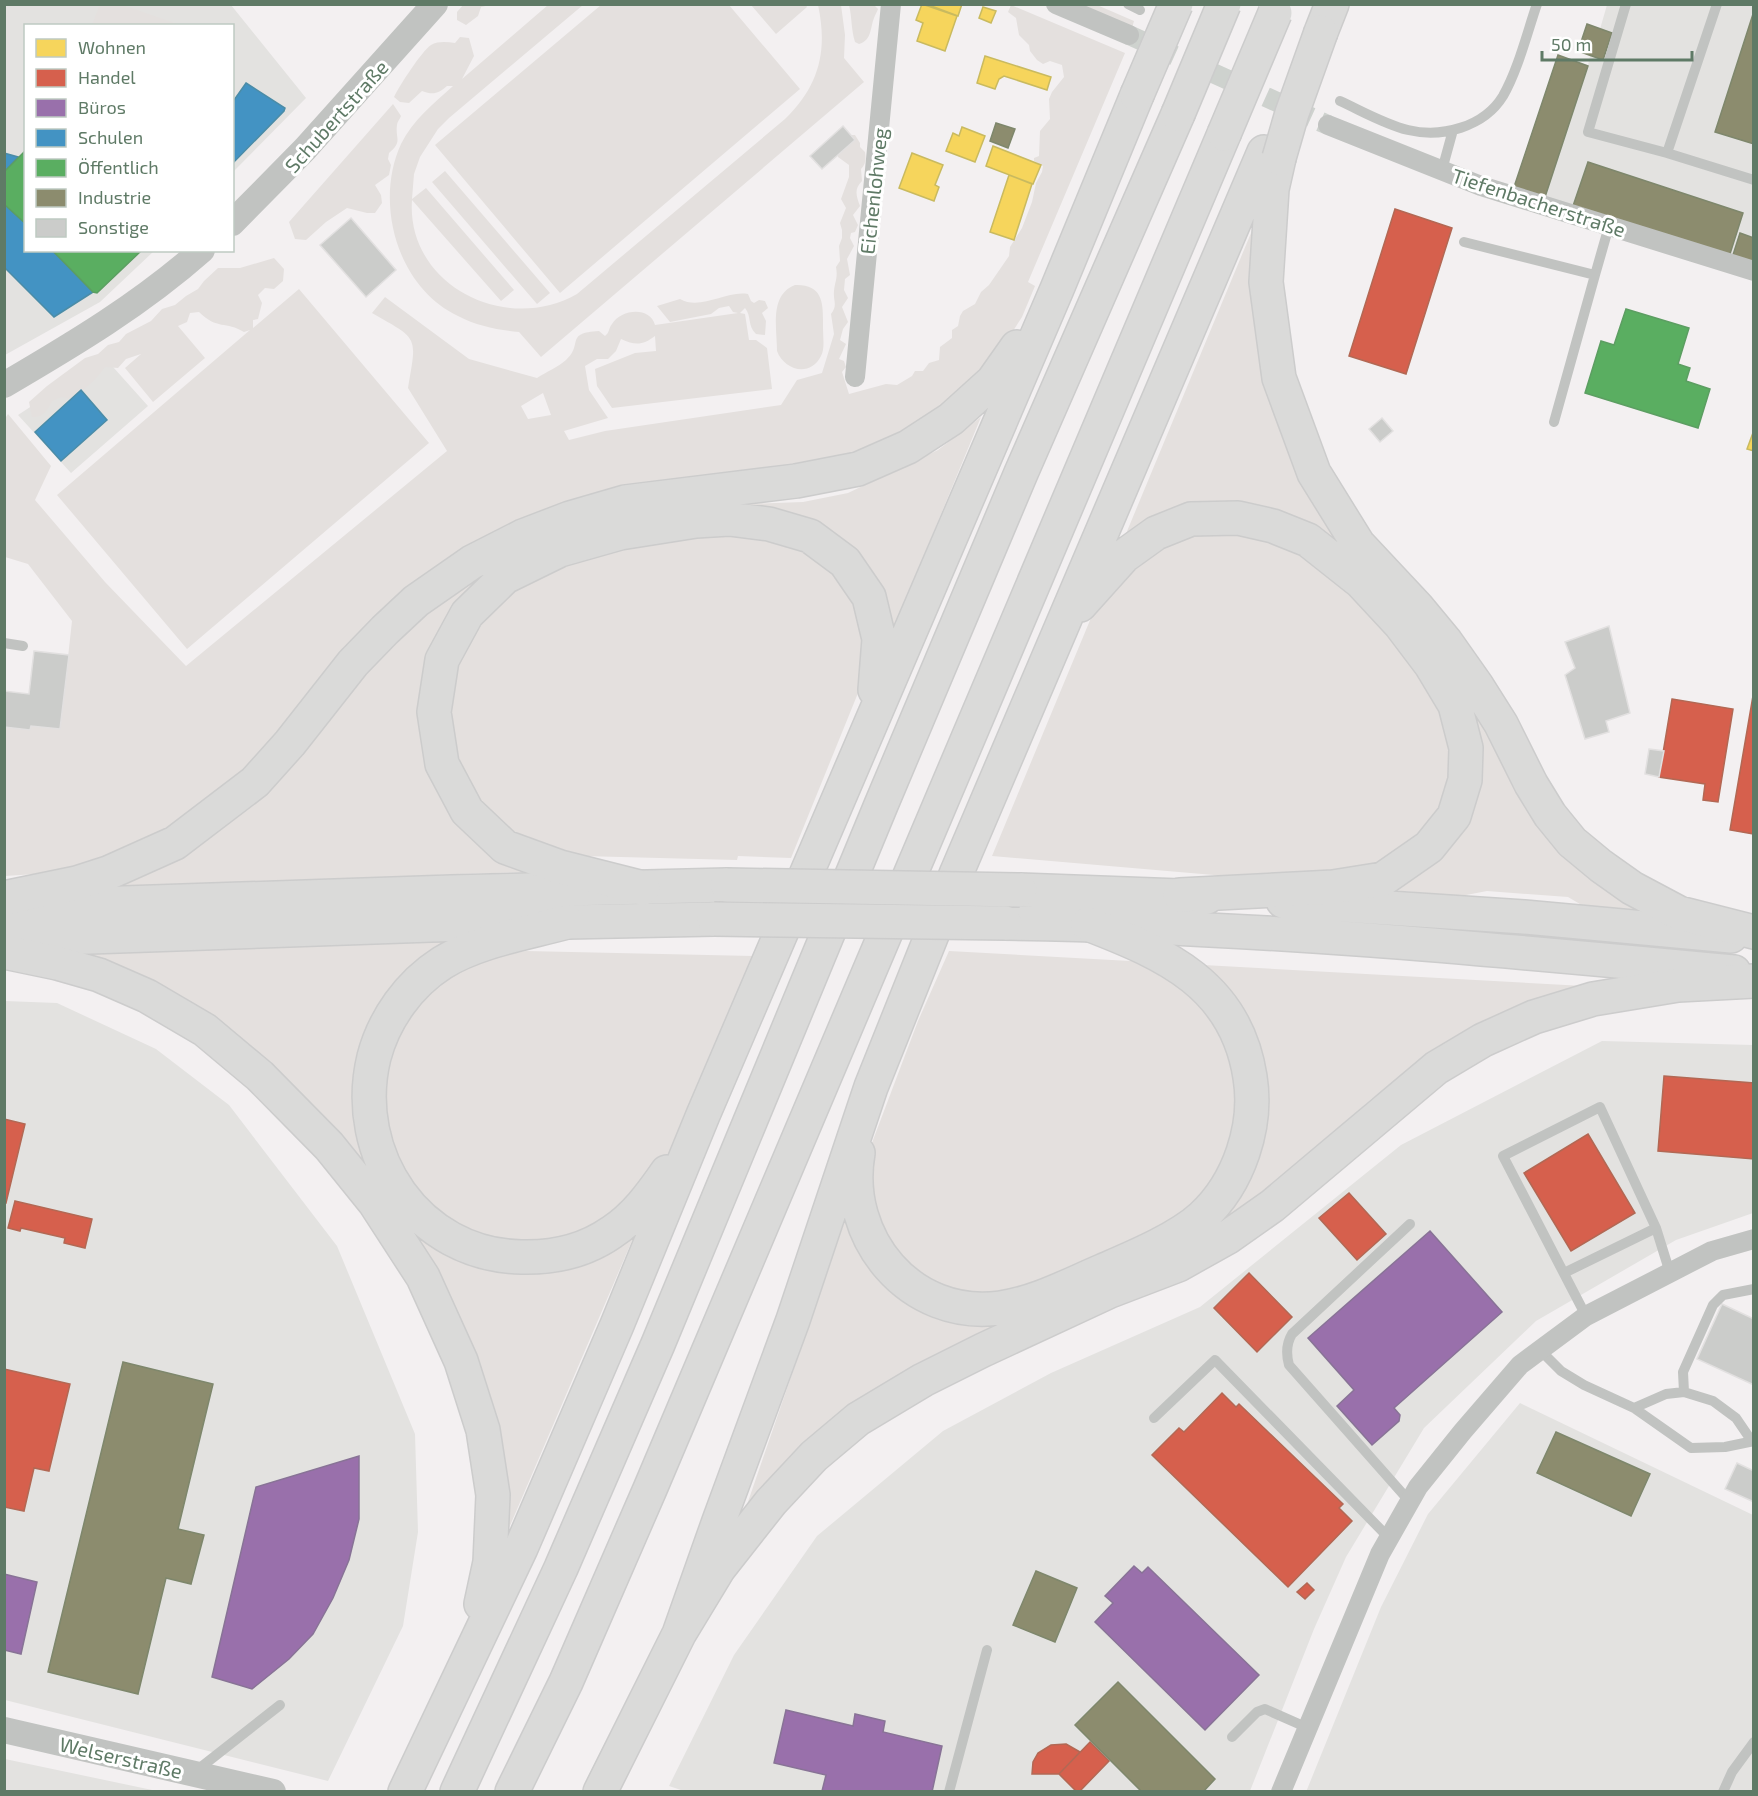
<svg xmlns="http://www.w3.org/2000/svg" width="1758" height="1796" viewBox="0 0 1758 1796" font-family="'Exo 2',sans-serif">
<style>
.built{fill:#e3e2e0}
.green{fill:#e4e0de;fill-rule:evenodd}
.homes{fill:#f6d55c;stroke:#c9ba5f;stroke-width:1.5}
.shops{fill:#d6604d;stroke:#b26854;stroke-width:1.5}
.offices{fill:#9970ab;stroke:#887396;stroke-width:1.5}
.schools{fill:#4393c3;stroke:#4b8ca7;stroke-width:1.5}
.public{fill:#5aae61;stroke:#5c9e62;stroke-width:1.5}
.industry{fill:#8c8c6e;stroke:#7e876c;stroke-width:1.5}
.building{fill:#cbccca;stroke:#e2e0e0;stroke-width:1.5}
.lines{fill:none;stroke-linecap:round;stroke-linejoin:round}
.minor-tunnel{stroke:#ced2ce;stroke-width:20;stroke-dasharray:20 10;stroke-linecap:butt}
.trunk-casing{stroke:#ccc;stroke-width:36}
.motorway-casing{stroke:#ccc;stroke-width:36}
.service{stroke:#c1c3c1;stroke-width:10}
.minor{stroke:#c1c3c1;stroke-width:20}
.tertiary{stroke:#c1c3c1;stroke-width:26}
.trunk{stroke:#dadad9;stroke-width:33}
.motorway{stroke:#dadad9;stroke-width:33}
.trunk-bridge-casing{stroke:#ccc;stroke-width:36;stroke-linecap:butt}
.motorway-bridge-casing{stroke:#ccc;stroke-width:36;stroke-linecap:butt}
.trunk-bridge{stroke:#dadad9;stroke-width:33}
.motorway-bridge{stroke:#dadad9;stroke-width:33}
.labels{text-anchor:middle;dominant-baseline:central;stroke-width:6;stroke-linejoin:round;paint-order:stroke}
.street-label{font-size:20px;fill:#5f7a66;stroke:#fff}
</style>
<rect width="100%" height="100%" fill="#f3f0f1"/>
<path class="built" d="M5,5H231L306,98L233,172L232,26H26V250L154,251L100,302L5,355Z
M1607,5H1753V265L1514,187L1558,55L1588,65L1590,56L1578,51L1587,24L1600,29Z
M105,358L148,406L71,473L18,415Z
M5,1001L57,1003L156,1049L229,1105L337,1246L415,1434L418,1532L403,1626L328,1781L5,1700Z
M1602,1041L1753,1045V1213L1676,1240L1536,1321L1424,1428L1346,1557L1314,1629L1250,1791L687,1792L669,1786L734,1655L817,1536L943,1431L1051,1373L1200,1307L1401,1145Z
M1520,1403L1753,1515V1791L1306,1792L1381,1607L1428,1514Z
M5,1759L157,1791H5Z"/>
<path class="green" d="M100,4L123,5L180,25H92Z
M463,5V4L490,5L481,7L478,16L466,25L457,20V12Z
M548,5H583L449,118L438,129L420,157L414,174L412,199L426,188L514,290L501,301L412,200C406,285 506,335 577,294L785,119C819,86 828,51 818,5H841L845,35L844,58L864,82L541,357L519,332C498,330 477,326 458,316C397,287 374,203 401,144C413,120 433,104 453,86H447C438,94 433,95 422,91L409,103L400,102L394,97C400,85 421,52 431,45C438,41 447,42 455,43L460,37L469,38L474,56L462,79Z
M601,5H729L800,89L560,293L435,145Z
M806,5L807,7L776,34L751,5Z
M849,5H874L878,9C877,12 875,15 874,18C870,28 872,40 859,44L855,42C851,29 852,17 849,5Z
M1011,5L1125,53L1028,282L1035,286L1022,317L1002,348L963,396L876,455L529,521L210,809L101,862L51,873L5,876V727L30,730L31,726L60,729L72,621L28,564L5,557L4,420L8,414L51,466L35,500L105,582L186,666L447,451L408,388C417,335 419,340 372,313L385,297L469,359L537,378C546,372 558,367 566,360C584,344 564,333 599,331L605,336C610,332 608,329 612,324C621,309 650,306 655,325L738,313L733,312L729,306L719,308L711,314L670,322L657,306L680,299C701,311 726,290 748,294L751,301L754,303L759,300L765,301L768,308L762,313L766,321L765,335L756,334C747,325 752,317 745,308L740,313L745,314L749,340H756L767,348L772,389L612,408L597,386L595,369L635,353L656,351L655,336C643,345 636,346 621,339L616,351L608,359H597L585,366L589,390L608,418L564,431L569,440L605,431L781,405L797,380L822,373L834,334L831,314C838,305 833,301 834,291C835,281 838,278 836,267L840,261L839,246L842,238V230L840,223L846,208L841,199L849,177V165L838,157L837,149L847,135H855L860,143V147L865,152C866,159 866,164 861,169L862,181C854,189 856,195 860,206L853,215L858,225L855,232L851,233L850,238L854,246L847,259L850,275L845,279L844,290L848,298L842,307L848,322L843,329L840,340L846,344L839,359L844,361L846,367L842,372L849,394L886,384L897,385L912,376L915,371H923L929,363L939,360L940,347L952,338V330L958,326L960,316L963,311L975,304L981,292L989,285L1009,256L1010,247L1022,228L1032,202L1036,183L1042,172L1043,166L1034,161V158L1039,156L1040,131L1050,119L1049,99L1052,92L1064,77L1062,65L1050,61L1043,64L1037,60L1030,51L1029,45L1019,35L1016,18L1008,12ZM543,393L551,415L528,419L521,406Z
M1083,5H1097L1134,21L1132,28Z
M393,104L401,116C400,119 397,122 397,125C395,139 403,141 389,153L388,159L391,165L389,175L375,185L381,195L382,203L375,213H367L347,208L326,222L306,240L295,239L289,222Z
M445,171L550,293L537,304L432,182Z
M1256,221L1272,386L1501,754L1659,913L1585,907L1568,897L1487,891L1461,896L992,856Z
M274,258L284,269L283,281L274,289L265,288L258,295L262,303L258,319L253,320V328L299,289L429,443L187,649L57,495L250,330L244,332C226,321 217,330 199,312L190,313L187,322L178,326L205,358L153,402L125,368L141,354L126,359L118,368L105,367C94,383 86,387 72,399L62,397L52,401C48,410 43,418 32,417L29,402L47,386L85,358L98,354L108,345L119,342L126,334L151,321L162,309L175,305L186,296L198,289L204,281L218,268H240Z
M795,285C825,284 823,306 823,328C823,338 825,348 821,356C810,378 784,370 777,351C777,328 769,295 795,285Z
M981,417L892,633L864,567L716,505L803,502L848,493L938,450Z
M726,531L808,547L851,584L869,666L791,858L738,856L737,860L582,856L534,844L501,827L472,797L450,750L445,697L460,646L483,611L530,578L621,543Z
M498,565L465,601L428,757L528,872L458,874L96,890L183,854L372,662L431,606Z
M473,939L384,1005L371,1167L497,1266L637,1229L503,1542L486,1408L315,1116L47,951Z
M526,951L753,956L676,1144L654,1190L572,1248L472,1242L398,1174L382,1126V1075L400,1027L432,988L476,961Z
M949,951L1584,986L1520,1005L1432,1053L1370,1100L1229,1224L1010,1331L741,1522L870,1148L918,1021Z"/>
<path class="homes" d="M922,4L957,16L945,51L917,41L923,23L916,20Z
M926,4H962L958,16Z
M983,7L996,11L991,23L979,18Z
M985,56L1051,77L1047,90L1004,76L999,79L995,89L977,83Z
M962,127L985,136L975,162L946,151L953,133L959,136Z
M993,146L1041,165L1033,184L986,166Z
M912,153L943,165L935,185L939,187L934,201L899,188Z
M1009,175L1032,184L1014,240L990,232Z
M1754,430V451L1747,449Z"/>
<path class="shops" d="M1395,209L1452,228L1406,374L1349,356Z
M1754,690V834L1730,830Z
M1672,699L1733,709L1718,802L1703,800L1705,784L1659,777Z
M1664,1076L1754,1083V1159L1658,1151Z
M4,1119L25,1124L6,1203L4,1202Z
M1588,1134L1635,1213L1571,1251L1524,1173Z
M1349,1193L1386,1234L1357,1260L1319,1218Z
M15,1201L92,1219L85,1248L64,1243L65,1238L21,1228L20,1231L8,1228Z
M1249,1273L1292,1317L1257,1352L1214,1308Z
M4,1369L70,1384L49,1471L34,1468L24,1511L4,1507Z
M1222,1393L1236,1407L1239,1404L1343,1504L1339,1508L1352,1521L1288,1587L1152,1455L1179,1428L1184,1432Z
M1307,1583L1314,1590L1305,1599L1297,1592Z
M1090,1742L1109,1761L1079,1792H1077L1059,1774Z
M1066,1744L1080,1752L1059,1774H1032L1033,1762L1038,1753L1051,1745Z"/>
<path class="offices" d="M1430,1231L1502,1312L1394,1408L1400,1415L1399,1421L1372,1445L1337,1406L1354,1390L1308,1338Z
M359,1456V1519L349,1560L333,1598L313,1634L289,1659L252,1689L212,1677L256,1487Z
M1134,1566L1142,1573L1148,1567L1259,1675L1205,1730L1095,1622L1113,1603L1105,1596Z
M4,1574L37,1582L21,1654L4,1650Z
M786,1710L853,1726L855,1714L885,1721L883,1732L942,1746L932,1792L822,1791L826,1775L774,1763Z"/>
<path class="schools" d="M246,83L285,108L284,111L232,164V103Z
M4,153L18,157L4,172Z
M4,204L26,224V250H52L93,292L54,317L4,267Z
M81,390L107,420L61,461L35,432Z"/>
<path class="public" d="M26,150V224L4,204V172Z
M52,250H142L97,293L93,292Z
M1626,309L1689,328L1678,364L1690,368L1686,381L1710,389L1698,428L1585,393L1601,341L1614,345Z"/>
<path class="industry" d="M1754,11V144L1715,132Z
M1587,24L1612,33L1603,60L1578,51Z
M1558,55L1588,66L1545,197L1514,187Z
M996,123L1015,129L1008,148L990,141Z
M1588,162L1743,213L1729,257L1573,206Z
M1740,233L1754,238V264L1732,258Z
M123,1362L213,1384L178,1529L204,1535L191,1584L166,1578L138,1694L48,1672Z
M1556,1432L1650,1474L1631,1516L1537,1473Z
M1036,1571L1077,1588L1055,1642L1013,1625Z
M1118,1682L1215,1779L1203,1792H1142L1075,1725Z"/>
<path class="building" d="M843,126L855,140L822,169L810,156Z
M351,218L396,270L366,297L320,245Z
M1382,418L1393,431L1380,442L1369,429Z
M1609,626L1630,713L1606,721L1609,732L1585,739L1565,675L1575,668L1565,642Z
M34,651L69,655L60,729L31,726L30,730L4,727V691L29,694Z
M1649,749L1664,751L1659,777L1645,774Z
M1722,1304L1754,1319V1385L1697,1359Z
M1737,1463L1754,1471V1502L1725,1489Z"/>
<g class="lines">
<path class="minor-tunnel" d="M1129,35L1328,125"/>
<g class="trunk-casing">
<path id="trunk" d="M1020,890L1207,897
M1283,901L1524,917L1731,936
M6,907L451,892L727,885
M1005,923C1249,926 1491,949 1734,972
M4,940L431,925L714,919"/>
</g>
<g class="motorway-casing">
<path id="motorway" d="M1321,32L1332,4
M1279,158L1272,189L1266,282L1279,378L1314,473L1358,544L1417,607L1446,642L1477,686L1501,724L1531,784L1550,815L1572,842L1601,866L1632,888L1679,913L1754,932
M1080,605L1124,556L1156,533L1191,519L1238,518L1273,526L1308,540L1361,582L1400,624L1431,665L1455,705L1466,748L1465,780L1454,816L1429,847L1383,879L1333,887L1180,895
M643,888L560,867L505,847L467,811L442,764L434,712L442,660L467,614L505,577L560,550L620,533L696,521L729,519L769,524L810,536L845,562L869,597L879,639L875,690
M4,898L77,883L108,873L175,843L255,782L290,743L353,663L385,630L416,601L472,562L523,536L570,518L625,502L796,481L858,469L908,447L951,419L993,381L1017,347
M567,922C527,933 477,941 442,963C409,984 384,1019 374,1057C350,1155 418,1255 521,1257C554,1258 585,1251 612,1232C635,1217 651,1195 667,1172
M4,952L57,963L99,975L147,996L205,1030L260,1076L329,1146L375,1203L423,1277L461,1361L483,1430L493,1495L490,1562L481,1604
M858,1153C843,1238 910,1320 1000,1308C1036,1303 1069,1285 1102,1271C1132,1258 1178,1239 1202,1217C1239,1183 1258,1126 1250,1077C1236,985 1166,954 1088,924
M679,1634L719,1521L793,1320L871,1087L957,872L1264,152
M405,1792L521,1548L617,1325L703,1115L1057,289L1137,95
M457,1792L561,1568L658,1344L881,805L1021,473L1178,114
M512,1792L566,1682L650,1489L1224,134
M600,1792L679,1634L719,1568L771,1502L814,1456L858,1419L923,1380L983,1350L1110,1291L1178,1265L1228,1237L1272,1206L1436,1068L1483,1040L1534,1017L1593,999L1678,985L1754,981"/>
</g>
<path class="service" d="M1128,4L1140,10
M1626,4L1588,132L1667,153
M1717,4L1667,153L1754,180
M1340,101C1362,111 1384,124 1408,130C1442,138 1484,127 1503,96C1518,70 1527,33 1537,4
M1442,170L1453,130
M1464,242L1595,275L1609,226
M1554,422L1595,275
M4,643L23,646
M1564,1273L1656,1228
M1586,1316L1503,1156L1600,1107L1656,1228L1670,1273
M1540,1350L1561,1371L1584,1385L1634,1408L1691,1448L1725,1447L1754,1441
M1684,1392L1683,1372L1713,1305L1723,1295L1754,1289
M1634,1408L1666,1394L1684,1392L1713,1401L1736,1418L1751,1440
M1154,1418L1215,1360L1389,1538
M1410,1502L1289,1365C1286,1354 1286,1344 1292,1334L1410,1224
M1232,1737L1257,1712L1265,1709L1308,1728
M196,1771L280,1705
M949,1792L987,1650
M1723,1792L1732,1772L1754,1742"/>
<path class="minor" d="M1056,4L1129,35
M1328,125L1481,186L1754,271
M855,377L891,4
M1281,1792L1380,1554L1418,1487L1463,1431L1520,1365L1586,1316L1712,1251L1754,1239"/>
<path class="tertiary" d="M232,223L305,149L435,4
M4,385C74,344 141,304 202,250
M4,1730L273,1792"/>
<use href="#trunk" class="trunk"/>
<use href="#motorway" class="motorway"/>
<g class="trunk-bridge-casing">
<path id="trunk-bridge" d="M727,885L1020,890
M714,919L1005,923"/>
</g>
<g class="motorway-bridge-casing">
<path id="motorway-bridge" d="M1137,95L1176,4
M1178,114L1224,4
M1224,134L1275,13
M1279,158L1292,113L1321,32"/>
</g>
<use href="#trunk-bridge" class="trunk-bridge"/>
<use href="#motorway-bridge" class="motorway-bridge"/>
</g>
<g class="labels">
<g class="street-label">
<text transform="translate(336 116) rotate(-48)">Schubertstraße</text>
<text transform="translate(873 191) rotate(-84)">Eichenlohweg</text>
<text transform="translate(1539 202) rotate(18)">Tiefenbacherstraße</text>
<text transform="translate(121 1757) rotate(13)">Welserstraße</text>
</g>
</g>
<rect width="1758" height="1796" fill="none" stroke="#5f7a66" stroke-width="12"/>
<rect x="24" y="24" width="210" height="228" fill="#ffffff" stroke="#bfcac2" stroke-width="1.5"/>
<rect x="36" y="39" width="30" height="18" fill="#f6d55c" stroke="#bfcac2" stroke-width="1.5"/>
<text x="78" y="54" font-size="18" fill="#5f7a66">Wohnen</text>
<rect x="36" y="69" width="30" height="18" fill="#d6604d" stroke="#bfcac2" stroke-width="1.5"/>
<text x="78" y="84" font-size="18" fill="#5f7a66">Handel</text>
<rect x="36" y="99" width="30" height="18" fill="#9970ab" stroke="#bfcac2" stroke-width="1.5"/>
<text x="78" y="114" font-size="18" fill="#5f7a66">Büros</text>
<rect x="36" y="129" width="30" height="18" fill="#4393c3" stroke="#bfcac2" stroke-width="1.5"/>
<text x="78" y="144" font-size="18" fill="#5f7a66">Schulen</text>
<rect x="36" y="159" width="30" height="18" fill="#5aae61" stroke="#bfcac2" stroke-width="1.5"/>
<text x="78" y="174" font-size="18" fill="#5f7a66">Öffentlich</text>
<rect x="36" y="189" width="30" height="18" fill="#8c8c6e" stroke="#bfcac2" stroke-width="1.5"/>
<text x="78" y="204" font-size="18" fill="#5f7a66">Industrie</text>
<rect x="36" y="219" width="30" height="18" fill="#cbccca" stroke="#bfcac2" stroke-width="1.5"/>
<text x="78" y="234" font-size="18" fill="#5f7a66">Sonstige</text>
<path d="M1542 51v9h150v-9" fill="none" stroke="#5f7a66" stroke-width="3"/>
<text x="1551" y="51" font-size="18" fill="#5f7a66" stroke="#ffffff" stroke-width="4.5" paint-order="stroke">50 m</text>
</svg>
